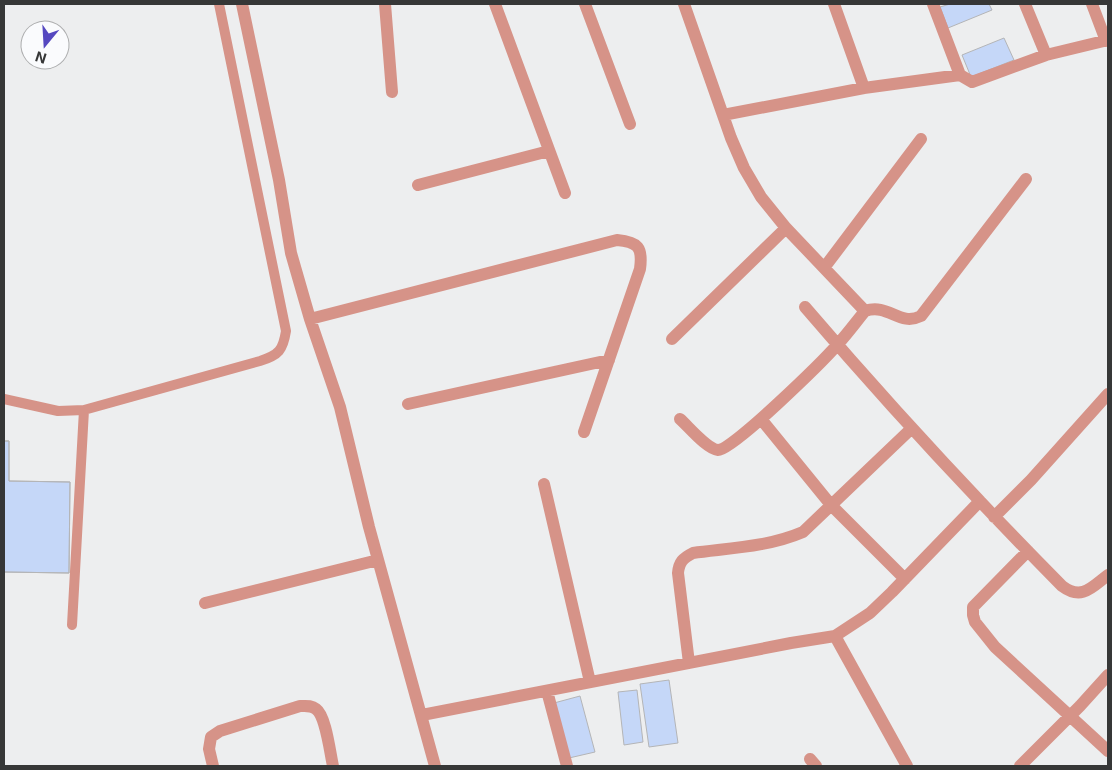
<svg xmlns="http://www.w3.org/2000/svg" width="1112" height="770" viewBox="0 0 1112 770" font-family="Inter,sans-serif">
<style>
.building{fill:#c5d7f8;stroke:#b4b5b7}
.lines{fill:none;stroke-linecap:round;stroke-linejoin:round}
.service{stroke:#d69388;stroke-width:10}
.minor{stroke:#d69388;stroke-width:12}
</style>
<rect width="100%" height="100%" fill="#edeeef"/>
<path class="building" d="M950,4H989L992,10L948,28L940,7Z
M1004,38L1014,60L971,77L962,55Z
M4,441H9V481L70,482L69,573L4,572Z
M4,441H9V481L70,482L69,573L4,572Z
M669,680L678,743L649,747L640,684Z
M637,690L643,742L624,745L618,692Z
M580,696L595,752L569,758L554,703Z"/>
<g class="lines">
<path class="service" d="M4,399L58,411L84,410L260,361C279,355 283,350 286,331L219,4
M72,625L84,410"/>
<path class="minor" d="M242,4L279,180L291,253L310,319L340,407L369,527L435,766
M385,4L392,92
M495,4L565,193
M585,4L630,124
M684,4L731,138L744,168L761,197L786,228L865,311
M834,4L864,88
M933,4L960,75
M1025,4L1046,55
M1092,4L1106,41
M723,115L864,88L960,75L972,82L1046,55L1108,40
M418,185L549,151
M824,268L921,139
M805,307C887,403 973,496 1062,586C1082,601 1092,587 1108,575
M310,319L617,240C638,242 643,247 640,269L584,432
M672,339L786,228
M408,404L609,360
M680,419C689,427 707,449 718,450C733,450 824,360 838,344C848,333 856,322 865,311C889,303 899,327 921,316L1026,179
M761,419L831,505L905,579
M544,484L590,682
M994,517L1031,480L1108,394
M1028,551L973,607V615L975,622L995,647L1108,751
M205,603L378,560
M835,636L907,766
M689,663L678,573C679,562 683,558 693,553C730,548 768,547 803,532L912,428
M547,691L567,766
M422,715L791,643L835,636L870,613L892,592L980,501
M810,759L816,766
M213,766L209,749L211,737L220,731L300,706C306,706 311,705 316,709C326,716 330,753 333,766
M1020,766L1080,706L1108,675"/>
</g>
<rect width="1112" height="770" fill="none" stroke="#363737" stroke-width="10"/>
<g transform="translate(45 45) rotate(198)"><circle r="24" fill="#fafbfd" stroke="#acadae"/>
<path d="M0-4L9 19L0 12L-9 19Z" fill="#5548c0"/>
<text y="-8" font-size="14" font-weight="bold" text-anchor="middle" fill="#363737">N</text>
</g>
</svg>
